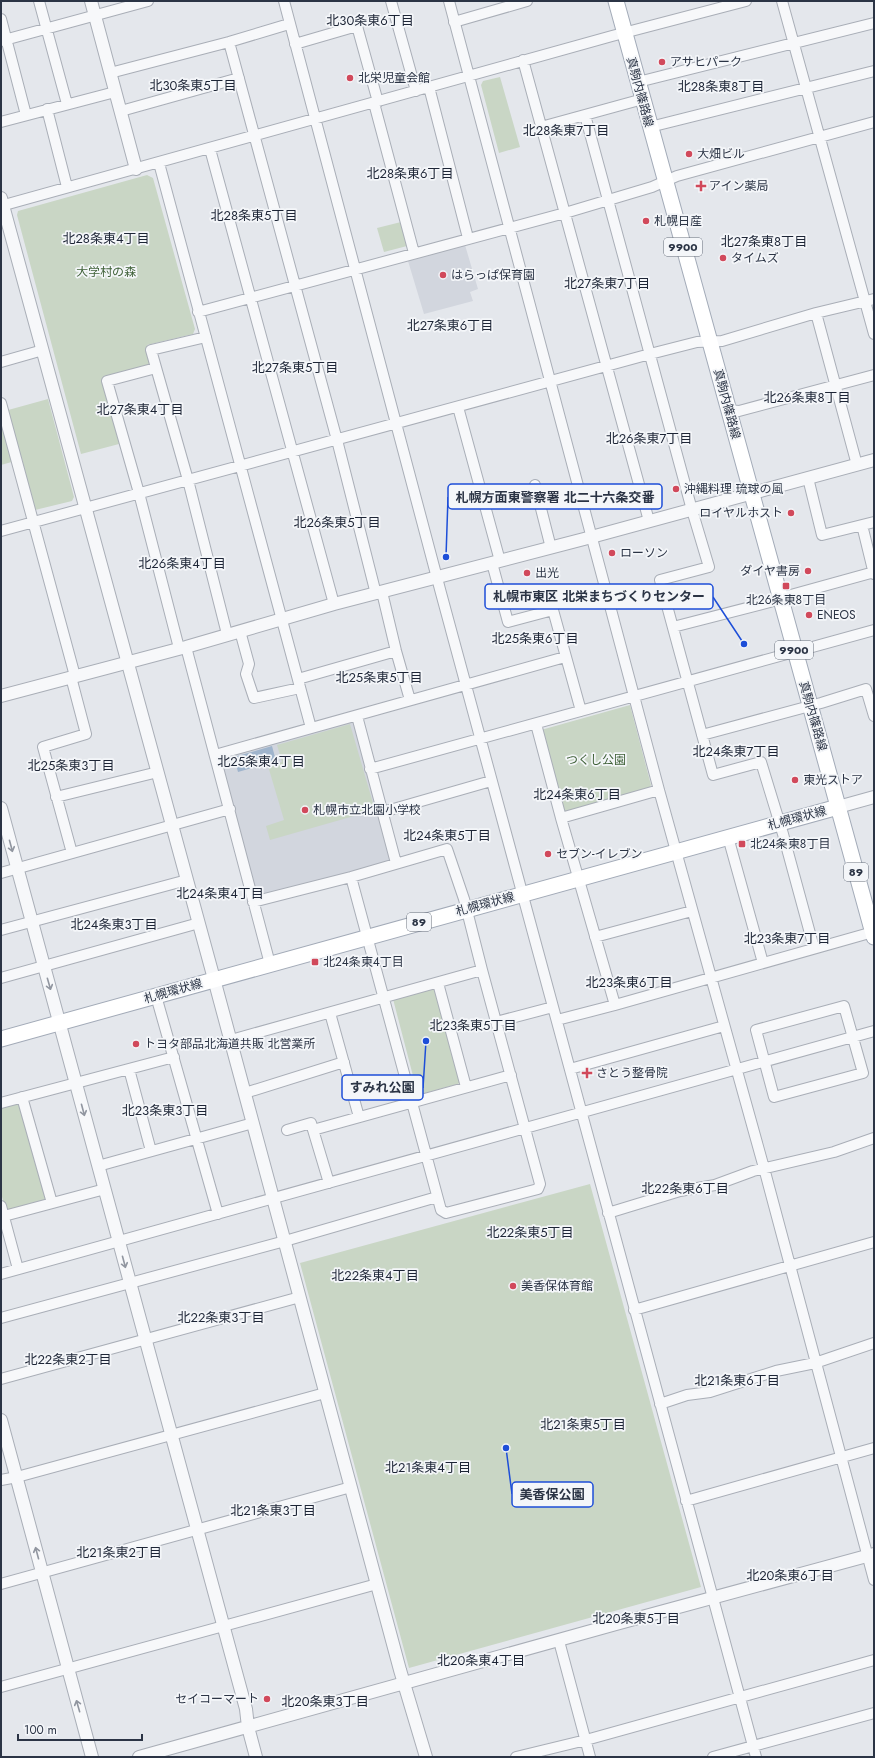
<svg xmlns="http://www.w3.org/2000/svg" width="875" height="1758" viewBox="0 0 875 1758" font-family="Jost,'Noto Sans JP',sans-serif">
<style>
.built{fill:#d2d6de}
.green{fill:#c9d6c5}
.water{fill:#9fb4cc}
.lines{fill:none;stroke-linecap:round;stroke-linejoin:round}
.minor-casing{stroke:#a9aeb7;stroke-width:12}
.tertiary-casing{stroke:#a9aeb7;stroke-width:14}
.primary-casing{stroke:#a3abb8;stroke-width:17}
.minor{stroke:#f7f8fa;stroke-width:10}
.tertiary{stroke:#f7f8fa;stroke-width:12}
.primary{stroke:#fff;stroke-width:15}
.oneway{stroke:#9196a0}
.poi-dot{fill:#d1495b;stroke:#f4f6f9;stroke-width:1.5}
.labels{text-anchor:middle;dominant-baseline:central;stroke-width:3.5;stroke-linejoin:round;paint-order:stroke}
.shield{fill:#f4f6f9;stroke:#676e7b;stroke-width:1}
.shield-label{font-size:11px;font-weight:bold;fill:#2b3445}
.poi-label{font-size:12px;fill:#2b3445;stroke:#f4f6f9;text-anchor:start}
.street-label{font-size:12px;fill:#2b3445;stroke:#f4f6f9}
.park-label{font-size:12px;fill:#3f6138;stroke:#f4f6f9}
.neighbourhood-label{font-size:13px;fill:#1d2536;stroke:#f4f6f9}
.leader{fill:none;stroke:#1d4ed8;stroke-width:1.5}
.callout-dot{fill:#1d4ed8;stroke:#f4f6f9;stroke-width:1.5}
.callout{fill:#f4f6f9;stroke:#1d4ed8;stroke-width:1.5}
.callout-label{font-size:13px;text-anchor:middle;font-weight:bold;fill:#2b3445}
</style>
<rect width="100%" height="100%" fill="#e4e7ec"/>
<path class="built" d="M465,245L478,289L470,292L473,301L424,314L408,261Z
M353,721L390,861L256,897L220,758Z"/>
<path class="green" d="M500,77L520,147L499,153L481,85L483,81Z
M147,175L153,178L195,329L193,334L147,345L152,362L149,366L102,378L119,444L81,454L17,215L18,211Z
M401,222L407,246L384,252L377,228Z
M48,399L74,497L72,501L35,510L22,459L1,465V412Z
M630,705L651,785L648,791L564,814L541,730Z
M350,724L375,810L270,840L266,826L284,820L268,766L282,762L277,745Z
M431,988L434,989L460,1082L458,1084L418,1095L393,999Z
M20,1101L48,1202L6,1212L1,1193V1106Z
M590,1184L701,1587L409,1668L300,1263Z"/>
<path class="water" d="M272,746L276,761L238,772L234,757Z"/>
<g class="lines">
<g class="minor-casing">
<path id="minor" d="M39,1L67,104
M284,1L441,593L756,1757
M391,1L416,91
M449,1L659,790L764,1168L874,1580
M782,1L874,334
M1,19L26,115
M454,22L527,1
M1,41L148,1
M229,42L337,440L376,594
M295,44L357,26L378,102
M523,60L649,521
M110,73L229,42L289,24
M638,82L874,23
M429,87L468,238
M374,103L414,253
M47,109L67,187
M121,111L239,78
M585,115L692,510L709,567L660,580L713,775L761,762L783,834L814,948
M1,122L115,92
M541,127L643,99
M650,127L874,71
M210,149L334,604
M159,163L311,728
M1,206L612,36L746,1
M198,312L565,213L652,187L677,176L874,122
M816,313L857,465
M206,337L151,350L188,480L227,634
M1,362L43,350
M156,368L107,381L139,493L179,648
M1,403L75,676
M458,407L500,561
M728,410L739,411L874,375
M808,478L822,535L874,522
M535,485L551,548
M862,525L874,574
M1,531L650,354L697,342L722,341L816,313L874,299
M492,563L508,622L553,610L581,711
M382,592L396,651L410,700
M673,627L770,602L780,598L874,572
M240,631L249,664L246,674L254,698L300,688
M186,647L270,964
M71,677L86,734L43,747L72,853
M298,679L396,651
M357,716L396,863
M536,724L561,818L659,790
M702,735L821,703L866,689L874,716
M215,755L565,657
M370,769L874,630
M56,797L158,772
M383,812L491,781
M561,818L615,1005
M728,837L763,963
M1,873L230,809
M253,902L351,877L447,849L464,899L482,970L540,1184L538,1189L446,1213L441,1210L351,877
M1,930L187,880
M595,937L692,911
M1,978L199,923
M438,983L466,1087
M156,996L218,1214
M844,1006L863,1073L774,1097L756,1030Z
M330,1013L359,1117
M557,1020L615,1005L873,932
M496,1022L553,1007
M231,1040L482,970
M129,1069L151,1151
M570,1069L724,1026
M245,1093L344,1062
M22,1097L52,1203
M1,1103L174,1057
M287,1130L311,1123L329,1183
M313,1130L511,1075
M98,1166L253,1123
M1,1206L18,1269
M608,1213L680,1191L715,1185L753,1171L834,1152L874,1138
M4,1216L105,1189
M1,1274L874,1031
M634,1310L874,1242
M1,1318L285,1241L437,1197
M1,1379L300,1297
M660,1404L687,1395L710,1392L776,1371L815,1363L874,1343
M1,1480L17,1477L325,1393
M686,1501L874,1448
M1,1584L351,1487
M559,1641L590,1757
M1,1687L377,1584
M516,1757L586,1740L874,1660
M713,1757L874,1713"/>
</g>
<g class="tertiary-casing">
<path id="tertiary" d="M91,1L136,169
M1,198L214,979L400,1670L426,1757
M1,696L186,647L334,604L584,539L874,460
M838,807L874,797
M1,808L246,1709L248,1727L256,1757
M1,1420L92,1757
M139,1757L616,1624L874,1554"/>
</g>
<g class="primary-casing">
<path id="primary" d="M616,1L874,937
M1,1039L838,807"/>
</g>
<use href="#minor" class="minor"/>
<use href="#tertiary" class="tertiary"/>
<use href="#primary" class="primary"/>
</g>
<defs><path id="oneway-shaft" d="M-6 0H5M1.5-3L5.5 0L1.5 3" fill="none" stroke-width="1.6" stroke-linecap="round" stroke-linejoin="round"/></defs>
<g class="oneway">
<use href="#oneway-shaft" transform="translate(11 846) rotate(75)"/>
<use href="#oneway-shaft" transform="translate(49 984) rotate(74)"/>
<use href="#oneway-shaft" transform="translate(83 1110) rotate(75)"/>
<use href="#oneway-shaft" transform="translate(124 1262) rotate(75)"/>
<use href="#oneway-shaft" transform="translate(37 1553) rotate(-105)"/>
<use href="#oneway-shaft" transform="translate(78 1706) rotate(-106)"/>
</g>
<g class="poi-dot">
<circle cx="662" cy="62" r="4"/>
<circle cx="350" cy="78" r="4"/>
<circle cx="689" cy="154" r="4"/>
<path d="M699 180h4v4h4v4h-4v4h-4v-4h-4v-4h4z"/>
<circle cx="646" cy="221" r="4"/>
<circle cx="723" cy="258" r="4"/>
<circle cx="443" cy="275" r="4"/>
<circle cx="676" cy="489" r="4"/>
<circle cx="791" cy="513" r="4"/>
<circle cx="612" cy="553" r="4"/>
<circle cx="808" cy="571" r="4"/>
<circle cx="527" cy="573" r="4"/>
<rect x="782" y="582" width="8" height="8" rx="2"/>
<circle cx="809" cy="615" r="4"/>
<circle cx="795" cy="780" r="4"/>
<circle cx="305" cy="810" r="4"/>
<rect x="738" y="840" width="8" height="8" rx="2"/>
<circle cx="548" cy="854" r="4"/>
<rect x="311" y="958" width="8" height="8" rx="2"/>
<circle cx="136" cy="1044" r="4"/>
<path d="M585 1067h4v4h4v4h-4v4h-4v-4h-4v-4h4z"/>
<circle cx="513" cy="1286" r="4"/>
<circle cx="267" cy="1699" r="4"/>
</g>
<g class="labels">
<g class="shield">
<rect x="664" y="238" width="38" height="18" rx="3"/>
<rect x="775" y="641" width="38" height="18" rx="3"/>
<rect x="844" y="863" width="24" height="18" rx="3"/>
<rect x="407" y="913" width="24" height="18" rx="3"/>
</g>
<g class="shield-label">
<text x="683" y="247">9900</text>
<text x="794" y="650">9900</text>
<text x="856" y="872">89</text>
<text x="419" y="922">89</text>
</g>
<g class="poi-label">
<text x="670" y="62">アサヒパーク</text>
<text x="358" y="78">北栄児童会館</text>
<text x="697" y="154">大畑ビル</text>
<text x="709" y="186">アイン薬局</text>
<text x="654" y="221">札幌日産</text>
<text x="731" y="258">タイムズ</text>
<text x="451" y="275">はらっぱ保育園</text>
<text x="684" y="489">沖縄料理 琉球の風</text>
<text x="783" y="513" text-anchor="end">ロイヤルホスト</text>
<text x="620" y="553">ローソン</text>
<text x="800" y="571" text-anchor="end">ダイヤ書房</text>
<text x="535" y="573">出光</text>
<text x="786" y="600" text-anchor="middle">北26条東8丁目</text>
<text x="817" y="615">ENEOS</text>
<text x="803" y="780">東光ストア</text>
<text x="313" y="810">札幌市立北園小学校</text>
<text x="750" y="844">北24条東8丁目</text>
<text x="556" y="854">セブン-イレブン</text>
<text x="323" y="962">北24条東4丁目</text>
<text x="144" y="1044">トヨタ部品北海道共販 北営業所</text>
<text x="596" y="1073">さとう整骨院</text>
<text x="521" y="1286">美香保体育館</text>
<text x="259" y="1699" text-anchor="end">セイコーマート</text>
</g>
<g class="street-label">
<text transform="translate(640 92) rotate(75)">真駒内篠路線</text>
<text transform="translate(727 404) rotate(75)">真駒内篠路線</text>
<text transform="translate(813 716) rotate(74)">真駒内篠路線</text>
<text transform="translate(797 818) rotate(-15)">札幌環状線</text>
<text transform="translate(485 904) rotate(-15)">札幌環状線</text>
<text transform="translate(173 991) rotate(-16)">札幌環状線</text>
</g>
<g class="park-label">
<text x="106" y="272">大学村の森</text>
<text x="596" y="760">つくし公園</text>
</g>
<g class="neighbourhood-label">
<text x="370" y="20">北30条東6丁目</text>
<text x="193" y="85">北30条東5丁目</text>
<text x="721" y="86">北28条東8丁目</text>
<text x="566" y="130">北28条東7丁目</text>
<text x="410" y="173">北28条東6丁目</text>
<text x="254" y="215">北28条東5丁目</text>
<text x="106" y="238">北28条東4丁目</text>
<text x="764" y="241">北27条東8丁目</text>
<text x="607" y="283">北27条東7丁目</text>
<text x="450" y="325">北27条東6丁目</text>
<text x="295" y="367">北27条東5丁目</text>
<text x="807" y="397">北26条東8丁目</text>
<text x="140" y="409">北27条東4丁目</text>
<text x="649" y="438">北26条東7丁目</text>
<text x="337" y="522">北26条東5丁目</text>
<text x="182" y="563">北26条東4丁目</text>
<text x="535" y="638">北25条東6丁目</text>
<text x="379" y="677">北25条東5丁目</text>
<text x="736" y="751">北24条東7丁目</text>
<text x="261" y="761">北25条東4丁目</text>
<text x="71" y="765">北25条東3丁目</text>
<text x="577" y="794">北24条東6丁目</text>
<text x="447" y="835">北24条東5丁目</text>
<text x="220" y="893">北24条東4丁目</text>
<text x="114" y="924">北24条東3丁目</text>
<text x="787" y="938">北23条東7丁目</text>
<text x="629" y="982">北23条東6丁目</text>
<text x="473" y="1025">北23条東5丁目</text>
<text x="165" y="1110">北23条東3丁目</text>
<text x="685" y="1188">北22条東6丁目</text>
<text x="530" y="1232">北22条東5丁目</text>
<text x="375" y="1275">北22条東4丁目</text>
<text x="221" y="1317">北22条東3丁目</text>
<text x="68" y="1359">北22条東2丁目</text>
<text x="737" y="1380">北21条東6丁目</text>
<text x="583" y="1424">北21条東5丁目</text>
<text x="428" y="1467">北21条東4丁目</text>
<text x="273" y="1510">北21条東3丁目</text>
<text x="119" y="1552">北21条東2丁目</text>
<text x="790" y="1575">北20条東6丁目</text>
<text x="636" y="1618">北20条東5丁目</text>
<text x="481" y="1660">北20条東4丁目</text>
<text x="325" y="1701">北20条東3丁目</text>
</g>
</g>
<path class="leader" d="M446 557L448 497M744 644L713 597M426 1041L423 1088M506 1448L512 1494"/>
<g class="callout-dot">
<circle cx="446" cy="557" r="4"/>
<circle cx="744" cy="644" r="4"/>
<circle cx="426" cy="1041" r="4"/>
<circle cx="506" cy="1448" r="4"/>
</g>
<g class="callout">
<rect x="448" y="484" width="214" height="25" rx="4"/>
<rect x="485" y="584" width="228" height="25" rx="4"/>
<rect x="342" y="1075" width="81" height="25" rx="4"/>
<rect x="512" y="1482" width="81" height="25" rx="4"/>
</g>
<g class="callout-label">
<text x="555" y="502">札幌方面東警察署 北二十六条交番</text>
<text x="599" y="601">札幌市東区 北栄まちづくりセンター</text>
<text x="382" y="1092">すみれ公園</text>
<text x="552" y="1499">美香保公園</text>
</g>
<rect width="875" height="1758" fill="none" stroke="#2b3445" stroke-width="4"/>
<path d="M18 1734v6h124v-6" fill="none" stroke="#2b3445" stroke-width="2"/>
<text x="24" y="1734" font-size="12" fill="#2b3445" stroke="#f4f6f9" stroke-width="3" paint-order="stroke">100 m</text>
</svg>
